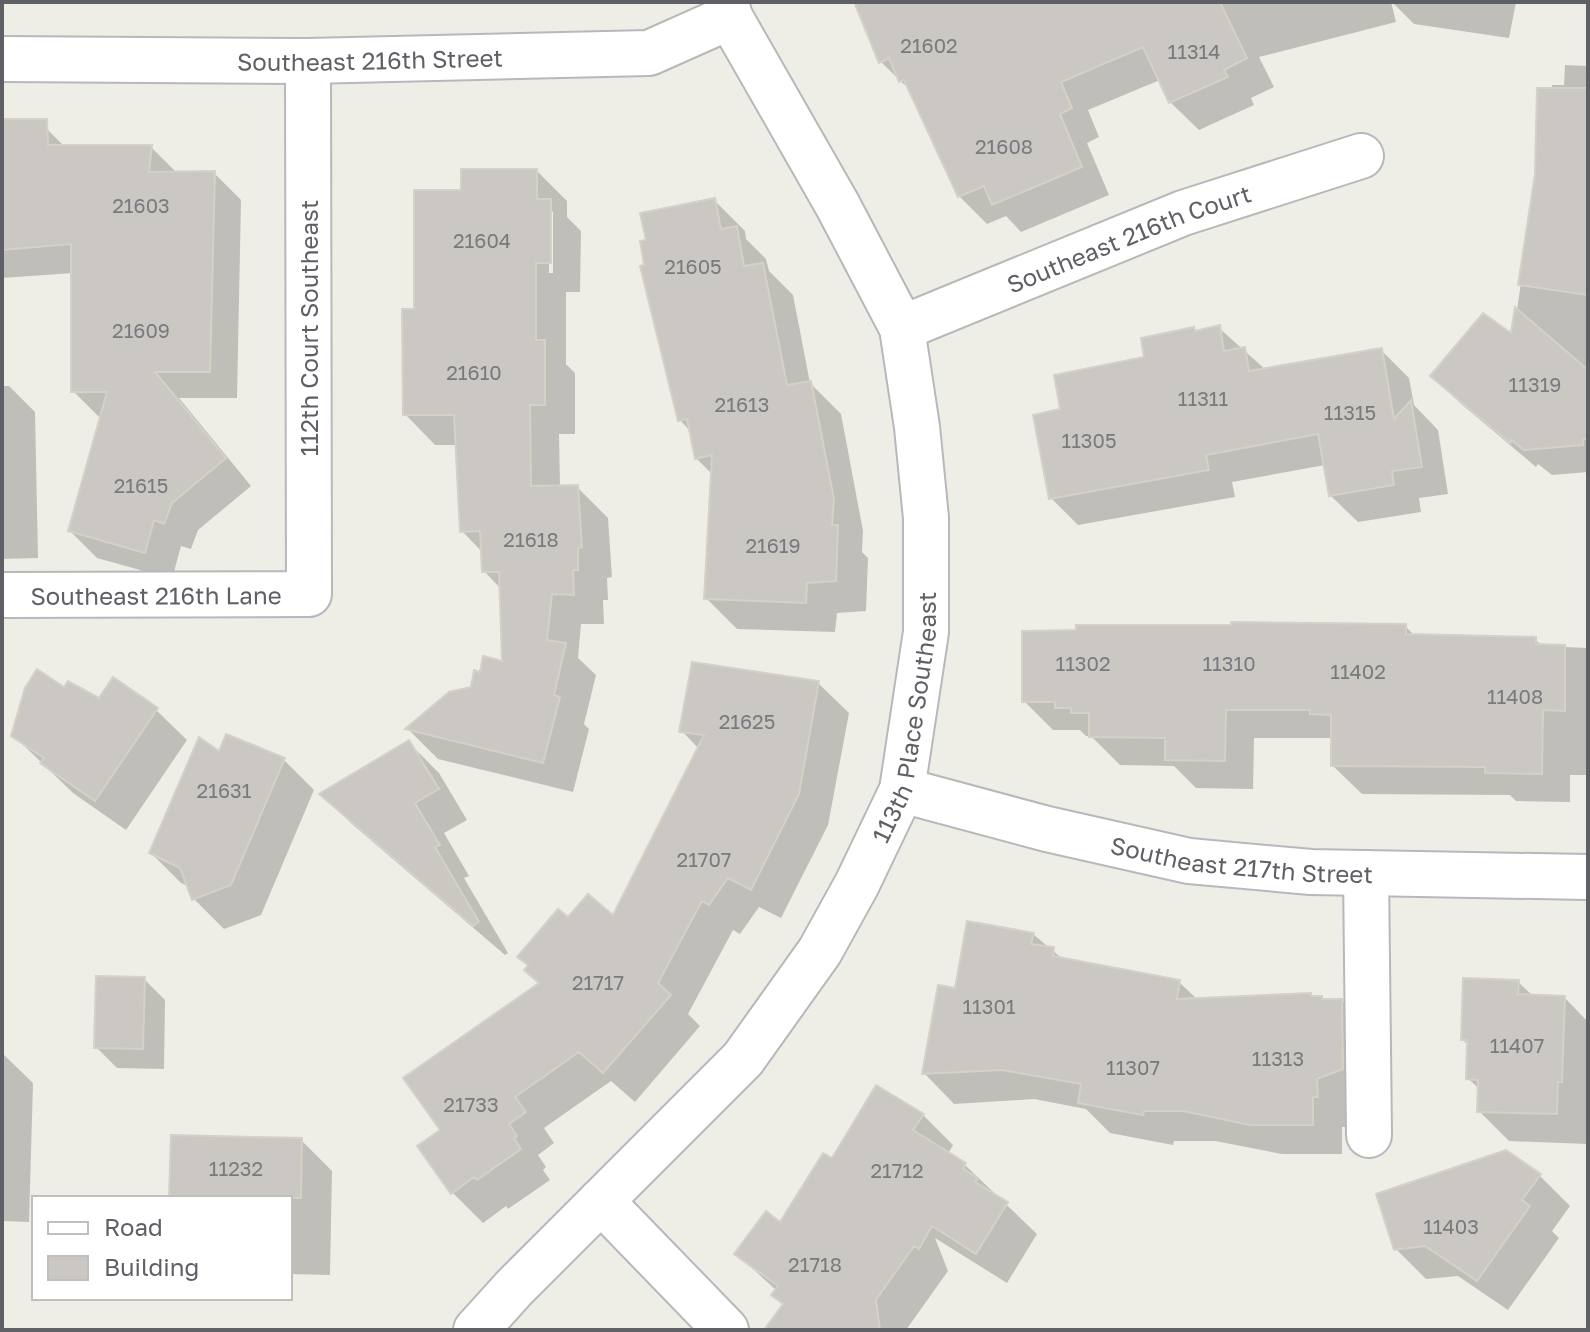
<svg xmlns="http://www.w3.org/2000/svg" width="1590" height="1332" viewBox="0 0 1590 1332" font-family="'Golos Text',sans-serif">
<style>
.shadow{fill:#0003;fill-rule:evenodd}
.building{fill:#cbc8c4;stroke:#d4d1c5;stroke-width:2}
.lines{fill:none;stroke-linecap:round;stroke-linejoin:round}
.minor-casing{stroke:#b6b8bc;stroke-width:48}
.minor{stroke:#fff;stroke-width:44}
.labels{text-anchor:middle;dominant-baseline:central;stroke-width:6;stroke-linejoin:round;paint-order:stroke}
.number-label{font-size:20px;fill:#797a7e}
.street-label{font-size:24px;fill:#5e6066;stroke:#fff}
</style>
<rect width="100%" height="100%" fill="#efeee6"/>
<path class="shadow" d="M867,2H1391L1396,22L1259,57L1274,87L1251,98L1254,105L1199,130L1170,102L1160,80L1088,110L1099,137L1087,143L1109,195L1021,232L1006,216L987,224L959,196L912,92L881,62Z
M1392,2H1516L1509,38L1414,24Z
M1565,65L1588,66V170L1552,90V85H1564Z
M47,129L65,147H151L178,174L214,173L241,200L237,398H179L251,486L198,530L191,549L181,546L172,579L97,558L70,531L100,418L73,391V273L2,278V133Z
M537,171L567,201V217L581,231L580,292H566V364L575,373V434H559L560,487H577L608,518L612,577L607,578L608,600H603L604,624H581L578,658L596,675L584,724L589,729L573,792L438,759L408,729L472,689L482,674L504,663L501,589L484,571L483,553L462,531L457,445H435L405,414L416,311L463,192ZM549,208L553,212V273H549Z
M714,200L745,231L746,239L766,259L769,271L793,295L810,383L841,414L863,531L862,552L868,558L866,611L837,613L835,632L737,629L706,598L713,475L696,458L691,432L680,420Z
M1533,201L1588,208V472L1552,475L1538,464L1536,467L1459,402L1433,376L1513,337Z
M1219,328L1266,370L1381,350L1409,378L1414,405L1438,430L1448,494L1419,498L1421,512L1358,522L1330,495L1325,465L1232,482L1235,497L1078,525L1051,498L1062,411L1147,358L1196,332Z
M2,386H9L35,412L38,558L2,559Z
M1405,626L1415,636L1535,639L1542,646L1588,648V775H1570V802L1516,801L1510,795L1362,794L1333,766V738H1254L1253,789L1196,788L1174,766L1120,765L1091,736H1086L1080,730H1053L1024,701Z
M818,683L849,713L828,825L781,918L759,907L740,934L733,930L688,1014L700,1026L635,1102L611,1081L544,1128L554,1143L538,1155L546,1167L543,1170L550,1180L508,1209L506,1206L483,1223L452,1192L442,1130L541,984L568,920L614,919L699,749L682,731Z
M65,690L99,701L156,710L187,740L126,830L73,793L13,735Z
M409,743L439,773L467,820L444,833L469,876L464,878L508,953L505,955L352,824L322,794Z
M284,760L314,790L261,915L224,929L194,899L190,887L181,883L151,853Z
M1033,934L1065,961L1179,982L1198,1000L1311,995L1325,1001H1342L1372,1031L1347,1127H1342V1154H1282L1215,1141H1174L1173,1145L1110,1133L1086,1109L1034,1099L954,1104L924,1073L956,990Z
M144,979L165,1000L164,1069L117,1068L96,1047Z
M1518,982L1533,996L1564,997L1588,1022L1587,1144L1509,1141L1479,1111V1089L1468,1078L1469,1046L1463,1040Z
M2,1053L33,1083L29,1222L2,1221Z
M923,1115L953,1145L948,1154L965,1165L1037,1234L1007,1283L935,1238L948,1271L906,1330H788L784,1305L774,1295L777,1291L737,1254L781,1224L833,1161Z
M301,1140L332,1171L330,1275L290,1274V1198H171Z
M1539,1175L1570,1206L1552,1231L1559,1238L1508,1310L1458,1276L1426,1279L1396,1249Z"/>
<path class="building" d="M854,2H1220L1247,58L1224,70L1228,77L1169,103L1143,47L1061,82L1072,108L1060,114L1082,167L992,205L984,186L958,197L904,80L899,82L889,58L879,63Z
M1537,88H1588V295L1518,285L1535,174Z
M2,119H47L48,145H152L149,172L215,171L210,372H155L226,458L172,503L164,524L154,520L145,553L68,531L107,392H71V244L2,250Z
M461,169H537V199H551V263H536V340H545V405H530L531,486L578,485L582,547L578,548V570H573L574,595L552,594L547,640L566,643L554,695L560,697L543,763L405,729L449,692L471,687L474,670L480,672L483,656L502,661L499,572H482L480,531L460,532L454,415H403L402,309H414V190H461Z
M715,198L721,229L737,226L744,266L763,263L787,385L811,381L834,499L832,525H838L836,581L807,583L806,603L704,599L712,455L695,459L687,419L678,421L640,266L644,265L640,241L646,240L640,213Z
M1515,307L1588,370V439H1583V445L1524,450L1511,440L1510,443L1430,376L1483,313L1511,333Z
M1220,325L1224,351L1245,347L1249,371L1382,348L1394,419L1411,400L1422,467L1392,471L1394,485L1329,496L1318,434L1206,455L1209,470L1049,499L1033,415L1060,409L1054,375L1144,357L1141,338L1194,327L1195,331Z
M1231,622L1406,624V634L1536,637V644L1565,645V711L1543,710L1542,774L1485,773V767L1331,766V715L1310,714V710H1226L1225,761L1165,760V738L1089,737V713H1071V708H1055V702H1022V631L1076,630V625H1231Z
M692,662L819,681L799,794L751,890L728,878L709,905L702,901L658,983L671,995L603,1073L579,1052L515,1097L526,1112L509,1124L517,1136L514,1138L521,1149L477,1180L474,1177L451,1194L417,1146L440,1130L403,1078L539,983L524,970L528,965L517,957L558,909L568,917L588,894L613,915L704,735L679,732Z
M37,669L64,687L68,681L99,698L113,677L158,708L95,801L40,763L44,758L11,736L25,688Z
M226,734L285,758L231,885L192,900L180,868L149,853L199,737L219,751Z
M409,740L439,789L415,803L440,845L435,847L479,922L473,926L319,794Z
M967,921L1034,933L1031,944L1054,947L1053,956L1180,980L1177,999L1311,993V996H1322V999H1342L1343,1069L1317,1079L1318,1097H1313V1125H1250L1183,1111H1144L1143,1115L1078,1103L1081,1084L1002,1070L922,1074L938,985L955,988Z
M96,976L145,977L143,1049L94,1048Z
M1463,978L1519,980L1518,994L1565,996L1562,1082H1558L1557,1114L1477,1112L1478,1080L1466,1079L1467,1040H1461Z
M876,1085L924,1114L913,1130L966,1163L963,1169L978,1178L975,1182L1008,1202L976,1254L932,1226L919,1249L914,1246L876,1300L880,1330H764L783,1304L771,1295L778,1286L734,1254L766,1211L780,1222L823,1153L832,1158Z
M171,1135L302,1138L301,1198H169Z
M1506,1150L1541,1174L1522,1200L1530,1206L1477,1281L1425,1246L1394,1250L1376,1194Z"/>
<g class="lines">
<g class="minor-casing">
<g id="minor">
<path id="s1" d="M2,59L308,61L649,53L730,17"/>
<path id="s2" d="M902,328L1183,213L1361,156"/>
<path id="s3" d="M2,595L309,594L308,61"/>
<path id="s4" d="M902,790L1047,829L1189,861L1311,872L1588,877"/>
<path d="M1366,873L1369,1135"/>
<path d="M601,1201L726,1330"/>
<path id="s5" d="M476,1330L514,1288L743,1059L820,951L857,884L902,790L926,632V518L917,427L902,328L838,206L730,17L726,2"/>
</g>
</g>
<use href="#minor" class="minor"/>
</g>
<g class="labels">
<g class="number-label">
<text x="929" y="45">21602</text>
<text x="1194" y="51">11314</text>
<text x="1004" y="146">21608</text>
<text x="141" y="205">21603</text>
<text x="482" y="240">21604</text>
<text x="693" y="266">21605</text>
<text x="141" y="330">21609</text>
<text x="474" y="372">21610</text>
<text x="1535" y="384">11319</text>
<text x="1203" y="398">11311</text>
<text x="742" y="404">21613</text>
<text x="1350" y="412">11315</text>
<text x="1089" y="440">11305</text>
<text x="141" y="485">21615</text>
<text x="531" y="539">21618</text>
<text x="773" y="545">21619</text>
<text x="1083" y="663">11302</text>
<text x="1229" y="663">11310</text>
<text x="1358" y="671">11402</text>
<text x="1515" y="696">11408</text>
<text x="747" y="721">21625</text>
<text x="224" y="790">21631</text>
<text x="704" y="859">21707</text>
<text x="598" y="982">21717</text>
<text x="989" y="1006">11301</text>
<text x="1517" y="1045">11407</text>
<text x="1278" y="1058">11313</text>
<text x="1133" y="1067">11307</text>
<text x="471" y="1104">21733</text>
<text x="236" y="1168">11232</text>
<text x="897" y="1170">21712</text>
<text x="1451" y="1226">11403</text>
<text x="815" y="1264">21718</text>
</g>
<g class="street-label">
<text stroke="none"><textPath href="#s1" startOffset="368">Southeast 216th Street</textPath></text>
<text stroke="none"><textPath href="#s2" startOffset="244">Southeast 216th Court</textPath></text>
<text transform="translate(308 328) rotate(-90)">112th Court Southeast</text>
<text stroke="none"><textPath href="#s3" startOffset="154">Southeast 216th Lane</textPath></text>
<text stroke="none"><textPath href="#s5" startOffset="766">113th Place Southeast</textPath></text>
<text stroke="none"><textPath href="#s4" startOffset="348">Southeast 217th Street</textPath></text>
</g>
</g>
<rect width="1590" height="1332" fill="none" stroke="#5e6066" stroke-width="8"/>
<rect x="32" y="1196" width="260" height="104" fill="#ffffff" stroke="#bfbfc2" stroke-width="2"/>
<rect x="48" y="1222" width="40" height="12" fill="#ffffff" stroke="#bfbfc2" stroke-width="2"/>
<text x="104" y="1236" font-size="24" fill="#5e6066">Road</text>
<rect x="48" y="1256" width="40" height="24" fill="#cbc8c4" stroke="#bfbfc2" stroke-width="2"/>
<text x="104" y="1276" font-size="24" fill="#5e6066">Building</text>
</svg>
